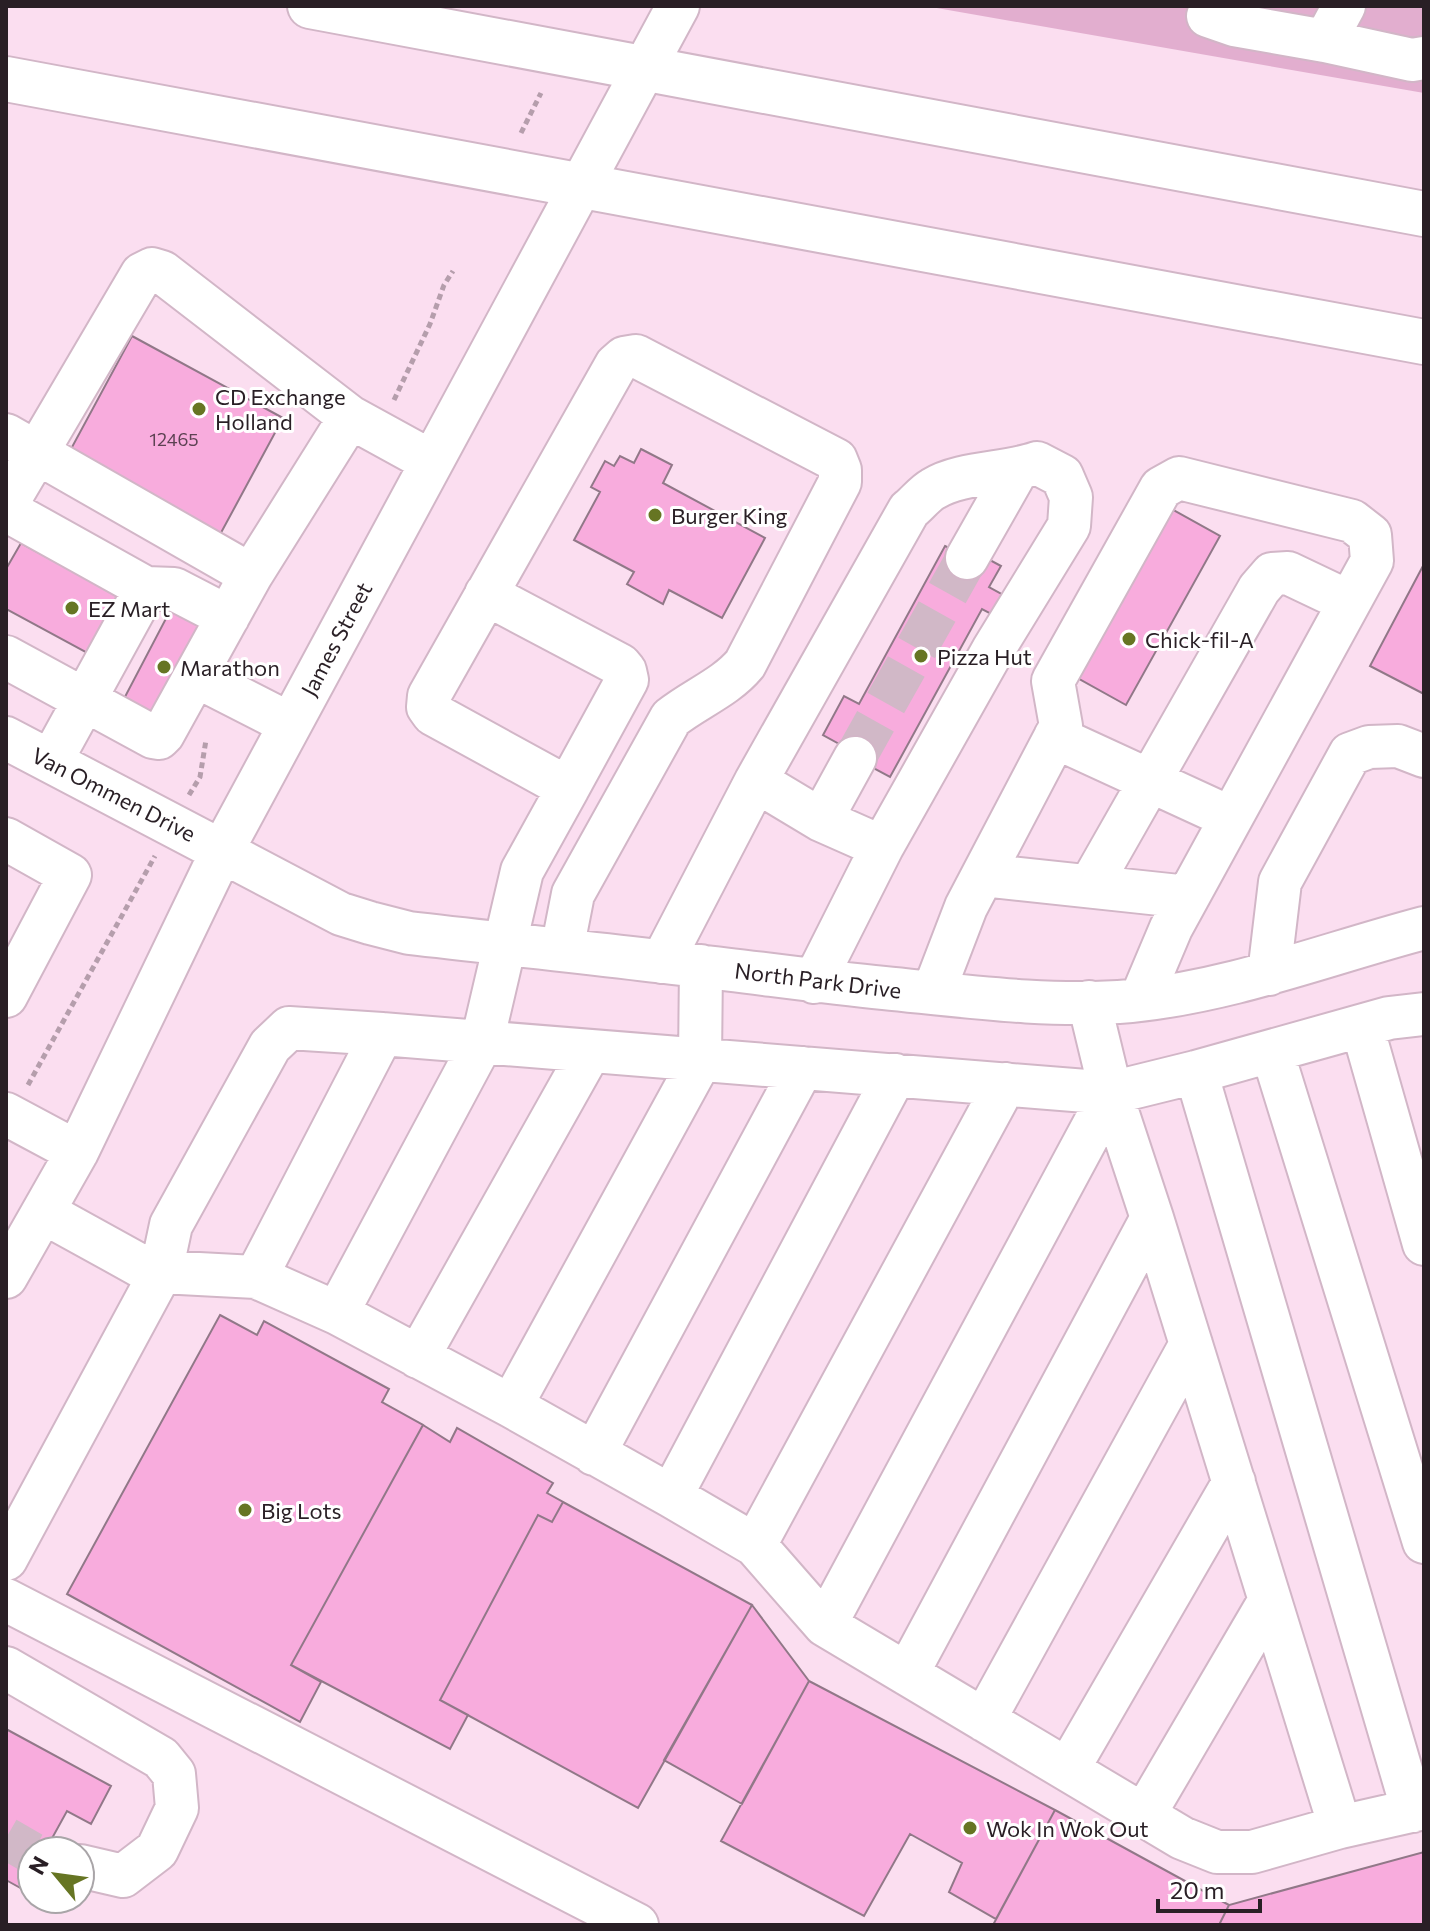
<svg xmlns="http://www.w3.org/2000/svg" width="1430" height="1931" viewBox="0 0 1430 1931" font-family="Commissioner,sans-serif">
<style>
.green{fill:#e2aecf}
.building{fill:#f8acdd;stroke:#917888;stroke-width:2}
.lines{fill:none;stroke-linecap:round;stroke-linejoin:round}
.minor-tunnel{stroke:#d1b8c7;stroke-width:42;stroke-dasharray:42 21;stroke-linecap:butt}
.minor-casing{stroke:#d2b6c7;stroke-width:46}
.highway-casing{stroke:#d2b6c7;stroke-width:48}
.path{stroke:#b59eac;stroke-width:5;stroke-dasharray:6 4;stroke-linecap:butt}
.minor{stroke:#fff;stroke-width:42}
.highway{stroke:#fff;stroke-width:44}
.poi-dot{fill:#667523;stroke:#fff;stroke-width:3}
.labels{text-anchor:middle;dominant-baseline:central;stroke-width:6;stroke-linejoin:round;paint-order:stroke}
.number-label{font-size:18px;fill:#5d4253}
.poi-label{font-size:22px;fill:#291f25;stroke:#fff;text-anchor:start}
.street-label{font-size:22px;fill:#291f25;stroke:#fff}
</style>
<rect width="100%" height="100%" fill="#fbdef0"/>
<path class="green" d="M929,6H1424V93L931,7Z"/>
<path class="building" d="M132,336L283,418L216,542L65,460Z
M641,449L672,465L663,483L765,538L722,618L669,590L663,604L627,584L634,572L574,540L600,492L591,487L605,461L614,466L620,456L634,463Z
M1168,507L1220,536L1126,705L1074,676Z
M21,543L122,598L91,655L6,609V569Z
M945,546L973,561L977,553L1001,566L989,587L1005,596L995,616L982,609L890,777L838,749L841,745L823,735L844,696L859,704Z
M1424,564V694L1370,666Z
M172,607L208,626L152,731L117,712Z
M220,1315L257,1335L264,1321L389,1389L382,1402L423,1425L291,1665L321,1682L300,1722L67,1594Z
M423,1425L450,1442L457,1428L553,1483L547,1493L563,1502L552,1522L538,1515L440,1700L468,1715L450,1749L291,1665Z
M563,1502L752,1605L638,1808L440,1700L538,1515L552,1522Z
M752,1605L809,1681L742,1804L664,1760Z
M809,1681L1055,1810L996,1919L949,1892L962,1863L910,1834L864,1916L721,1841Z
M6,1729L111,1786L91,1824L67,1811L45,1851H32V1875L24,1890L6,1880Z
M1055,1810L1229,1905L1219,1925H993Z
M1424,1852V1925H1219L1229,1905Z"/>
<g class="lines">
<path class="minor-tunnel" d="M855,758L967,558
M6,1838L32,1853"/>
<g class="minor-casing">
<path id="minor" d="M1208,16L1234,25L1325,41L1412,60L1424,58
M1325,41L1344,6
M6,435L251,575
M6,505L142,274L152,269L162,272L350,417L432,462
M6,510L146,588L51,761
M967,558L1017,470
M146,588L174,589L228,617
M486,594L620,665L625,671L627,680L568,788
M6,657L153,737L159,738L163,734L251,575L350,417
M196,676L290,724
M1055,737L1231,818
M6,738L341,914L370,923L409,933C505,944 601,954 698,966C760,973 821,982 884,988C964,996 1050,1008 1131,1001C1232,991 1326,954 1424,928
M756,781L821,820L882,847
M821,820L855,758
M6,839L70,875L6,996
M983,875L1188,897
M1090,886L1259,589L1272,574L1288,573L1349,602
M662,962L756,781L909,510C917,504 924,494 933,489C960,472 1006,474 1037,463L1062,476L1071,497L1069,526L993,650L882,847L814,982
M1269,974L1280,882L1350,754L1369,747L1398,746L1424,756
M933,993L966,907L1061,726L1053,681L1161,488L1179,478L1352,521L1370,535L1372,561L1171,928L1141,999
M1089,1002L1111,1093L1152,1218L1340,1827
M1362,1026L1424,1244
M1272,1051L1424,1542
M1196,1072L1413,1811
M6,1114L77,1152
M43,1212L139,1265L161,1272L256,1277L337,1313L511,1406L671,1496L755,1545L825,1625L1182,1838L1217,1852H1252L1340,1827L1424,1808
M6,1277L77,1152L222,851L678,6
M256,1277L382,1034
M337,1313L482,1042L522,871L568,788L433,714L428,707L429,696L616,365L624,358L636,356L836,460L840,470V482L745,664C726,687 695,699 671,718L573,894L562,950
M418,1357L590,1051
M511,1406L700,1061L701,966
M594,1454L802,1068
M671,1496L895,1075
M755,1545L1005,1084
M6,1559L161,1272L171,1225L270,1046L289,1028L382,1034L1111,1093L1196,1072L1389,1018L1424,1014
M6,1600L637,1925
M825,1625L1111,1093
M6,1668L161,1758L174,1774L177,1808L157,1850L123,1876L80,1866
M907,1674L1152,1218
M984,1720L1191,1344
M1068,1769L1234,1482
M1144,1815L1270,1600"/>
</g>
<g class="highway-casing">
<path id="highway" d="M310,6L1424,214
M6,79L1424,342"/>
</g>
<path class="path" d="M521,133L541,93
M394,400L430,324L444,285L453,271
M189,795L200,777L206,740
M28,1085L155,856"/>
<use href="#minor" class="minor"/>
<use href="#highway" class="highway"/>
</g>
<g class="poi-dot">
<circle cx="199" cy="409" r="8"/>
<circle cx="655" cy="515" r="8"/>
<circle cx="72" cy="608" r="8"/>
<circle cx="1129" cy="639" r="8"/>
<circle cx="921" cy="656" r="8"/>
<circle cx="164" cy="667" r="8"/>
<circle cx="245" cy="1510" r="8"/>
<circle cx="970" cy="1828" r="8"/>
</g>
<g class="labels">
<g class="number-label">
<text x="174" y="439">12465</text>
</g>
<g class="poi-label">
<text x="215" y="396">CD Exchange<tspan x="215" dy="25">Holland</tspan></text>
<text x="671" y="515">Burger King</text>
<text x="88" y="608">EZ Mart</text>
<text x="1145" y="639">Chick-fil-A</text>
<text x="937" y="656">Pizza Hut</text>
<text x="180" y="667">Marathon</text>
<text x="261" y="1510">Big Lots</text>
<text x="986" y="1828">Wok In Wok Out</text>
</g>
<g class="street-label">
<text transform="translate(336 639) rotate(-62)">James Street</text>
<text transform="translate(114 794) rotate(27)">Van Ommen Drive</text>
<text transform="translate(818 980) rotate(7)">North Park Drive</text>
</g>
</g>
<rect width="1430" height="1931" fill="none" stroke="#291f25" stroke-width="16"/>
<g transform="translate(56 1875) rotate(299)"><circle r="38" fill="#ffffff" stroke="#a9a5a8" stroke-width="2"/>
<path d="M0-6L14 30L0 20L-14 30Z" fill="#667523"/>
<text y="-12" font-size="22" font-weight="bold" text-anchor="middle" fill="#291f25">N</text>
</g>
<path d="M1158 1899v12h102v-12" fill="none" stroke="#291f25" stroke-width="4"/>
<text x="1170" y="1899" font-size="24" fill="#291f25" stroke="#ffffff" stroke-width="6" paint-order="stroke">20 m</text>
</svg>
